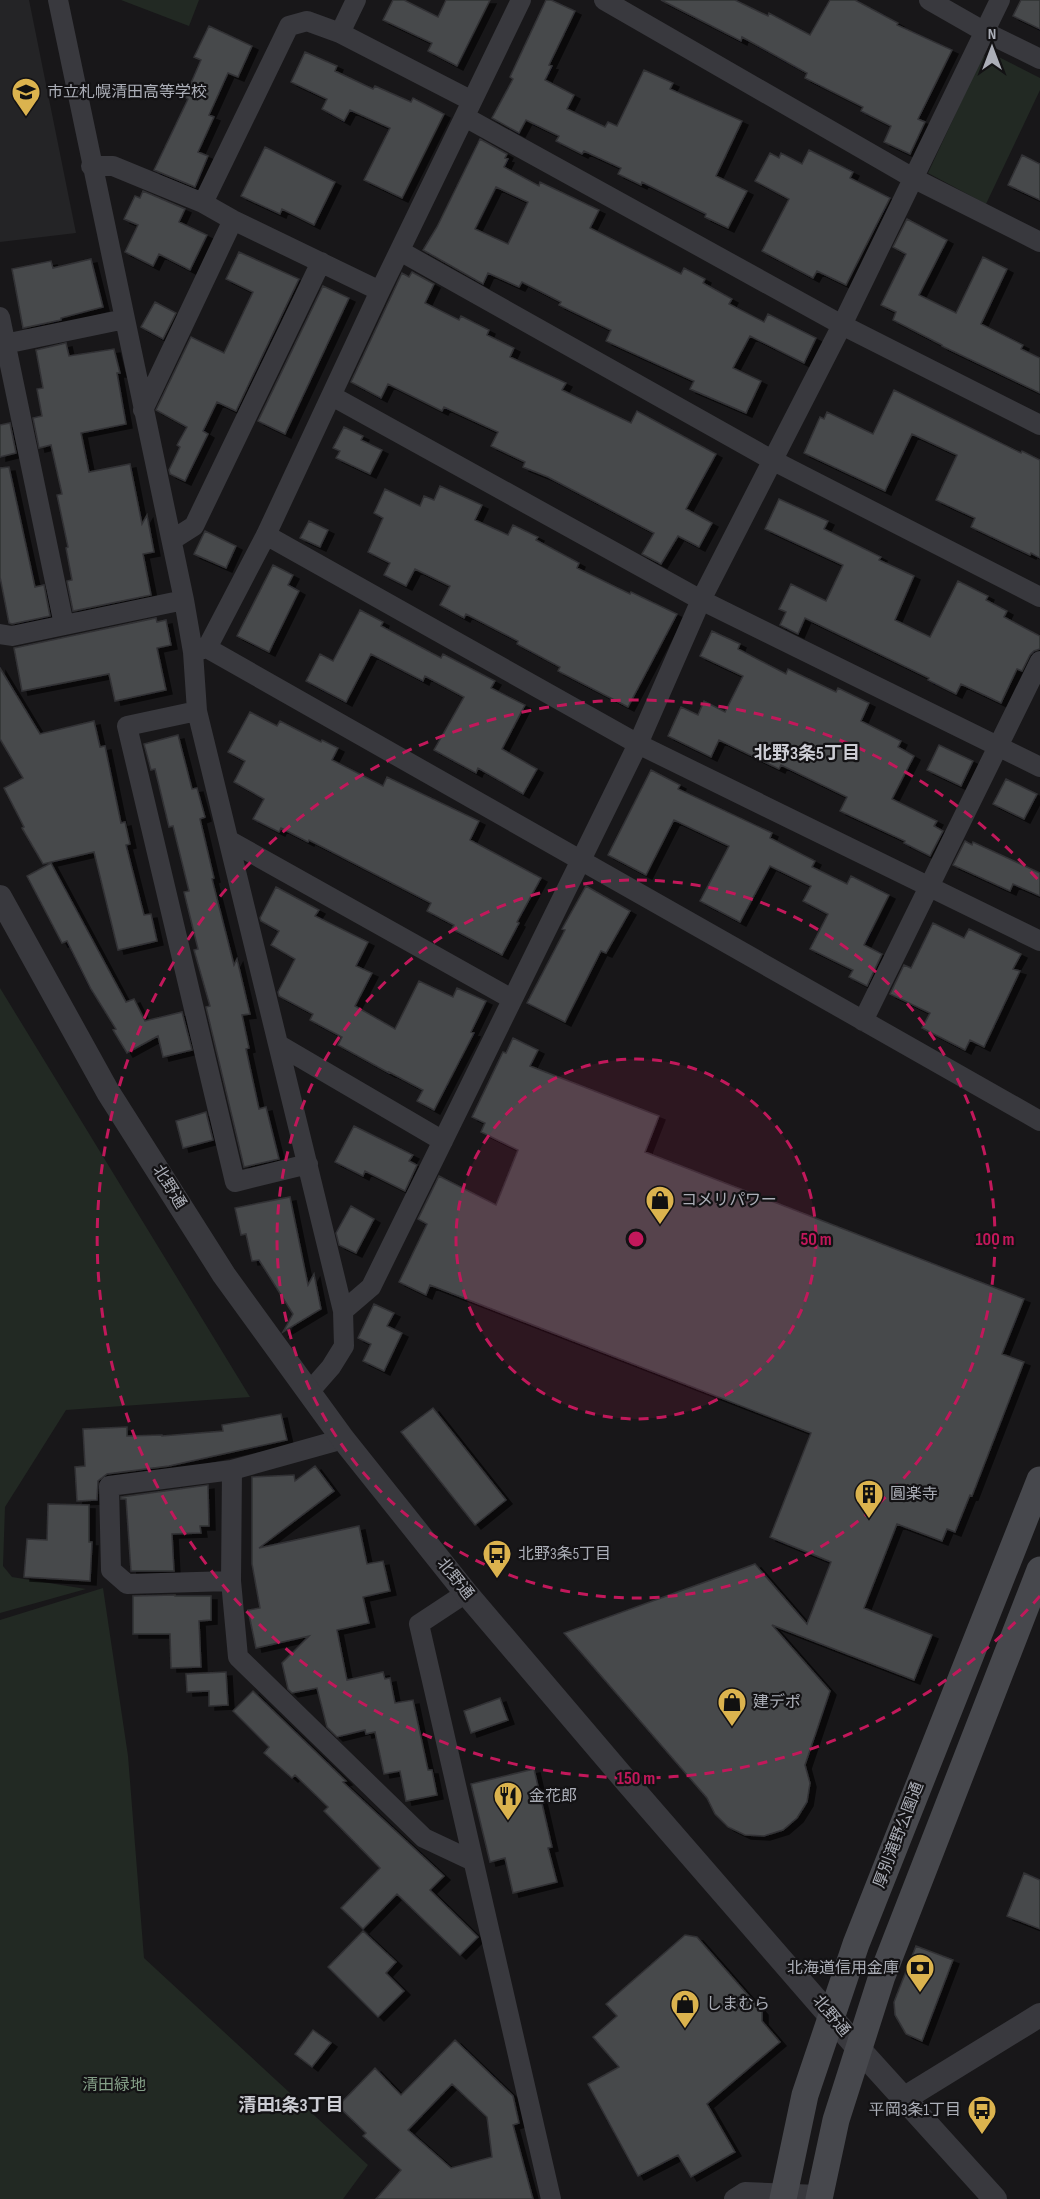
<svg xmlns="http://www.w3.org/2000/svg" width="1040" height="2199" viewBox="0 0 1040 2199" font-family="'Sofia Sans Condensed','Noto Sans JP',sans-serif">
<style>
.built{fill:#242426}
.green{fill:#222923}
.building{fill:#47484b;stroke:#323235;stroke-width:1.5;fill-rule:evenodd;filter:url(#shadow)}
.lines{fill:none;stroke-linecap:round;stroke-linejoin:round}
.minor{stroke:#39393e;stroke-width:20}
.tertiary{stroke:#39393e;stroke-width:24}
.secondary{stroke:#47484d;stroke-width:27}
.ring{fill:none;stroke:#c2185b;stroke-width:3;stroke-dasharray:10 8}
.labels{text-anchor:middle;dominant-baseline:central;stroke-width:4.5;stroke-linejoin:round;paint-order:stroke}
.poi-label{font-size:16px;fill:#abaeb7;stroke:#131214;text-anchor:start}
.street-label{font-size:16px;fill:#abaeb7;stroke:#131214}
.park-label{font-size:16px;fill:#85a088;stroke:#131214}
.neighbourhood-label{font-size:18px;font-weight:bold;fill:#cccdd4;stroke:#131214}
.centre{fill:#c2185b;stroke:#131214;stroke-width:3}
.ring-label{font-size:18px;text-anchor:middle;font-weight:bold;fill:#c2185b;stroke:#131214;stroke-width:4.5;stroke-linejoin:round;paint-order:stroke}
</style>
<defs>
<filter id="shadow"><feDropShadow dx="6" dy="4" stdDeviation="0" flood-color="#0009"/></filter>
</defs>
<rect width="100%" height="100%" fill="#181719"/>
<path class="built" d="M0,0H29L76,233L0,242Z"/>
<path class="green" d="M121,0H199L189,26Z
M991,53L1040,78V90L986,204L928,173L982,57Z
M0,988L250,1397L66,1410L5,1507L3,1566L12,1577L86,1589L0,1613Z
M103,1588L128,1756L144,1958L368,2165L343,2199H0V1620Z"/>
<path class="building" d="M393,0H404L438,17L446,0H490L457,66L428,51L432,43L383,20Z
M546,0H551L575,11L549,65L552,66L545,80L574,95L567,109L605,127L608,122L617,126L644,70L673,83L670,89L742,121L716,176L747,191L728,228L705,217L706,214L642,182L641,185L618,174L621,168L584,151L582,154L556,141L559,136L526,120L519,133L492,118L513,79L510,77Z
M661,0H735L768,16L769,13L810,35L830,0H855L898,23L897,25L952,50L918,119L925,122L910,154L884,142L891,126L861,111L863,107L805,78L807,73L742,37L741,41Z
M1021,0H1040V29L1013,16Z
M209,26L252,46L238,77L228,73L209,115L214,117L198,152L208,156L195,187L154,170L188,99L185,97L201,60L194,57Z
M305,52L337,66L335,71L373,89L375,86L411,102L413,98L444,114L402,198L364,180L390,128L350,110L344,121L322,109L327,99L291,82Z
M480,139L507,154L505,158L508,159L504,167L539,186L540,182L599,210L590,228L681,274L684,268L705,279L703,283L732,299L729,304L764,322L768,314L816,338L804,363L750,336L733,368L761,381L746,413L690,389L694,381L606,341L611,330L559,305L561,302L522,282L519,287L488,273L483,284L423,250L437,227ZM496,187L528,202L508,244L475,229Z
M265,147L335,182L314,225L282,209L280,214L241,196Z
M809,150L853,172L850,178L890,198L846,285L817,271L813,278L762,251L789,199L755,181L770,153L779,158L781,153L802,164Z
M1022,155L1040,164V200L1008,185Z
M143,191L185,209L179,222L207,235L190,270L159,254L153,266L125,252L138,225L124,219L135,196L140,198Z
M907,219L947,240L919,295L956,313L983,257L1007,269L981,324L1023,345L1021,349L1040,358V393L942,346V345L893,320L896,312L881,305L906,254L893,247Z
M239,252L299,279L236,411L217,402L203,431L208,434L185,481L170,474L169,470L180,447L177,445L187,427L156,410L191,337L224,353L253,292L226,279Z
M91,259L103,307L61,318V320L23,328L12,269L51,261L53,268Z
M412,272L434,284L425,303L459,320L461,316L489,330L487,335L514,348L510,357L566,383L562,390L631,423L637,411L716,454L686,509L712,523L699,547L678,536L661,564L642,554L654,533L548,477L523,467L525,462L491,446L498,432L444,407L442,411L388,384L381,398L351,382L402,273L409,277Z
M323,286L349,298L285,434L258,421Z
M155,302L176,313L163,339L141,327Z
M66,343L69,356L114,349L120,373H117L126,424L81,433L89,472L130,464L142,524L147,515L154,552L143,554L151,595L73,611L67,581L72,580L66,548L68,547L57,495L62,494L51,445L39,448L33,418L42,416L37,389L43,388L36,350Z
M894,390L1021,453L1022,451L1040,460V558L1031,553L1030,555L971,527L975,518L936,500L957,455L912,434L885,491L804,453L820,417L824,419L827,412L873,434Z
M10,423L16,453L0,457V425Z
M344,427L363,436L361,440L382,450L370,474L336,458L340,451L333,448Z
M9,467L35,587L44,585L50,616L12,624L9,623L0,577V468Z
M440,486L482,505L475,520L508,535L513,525L538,537L536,540L579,563L577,568L630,594L631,592L677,614L628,707L558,671L560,667L517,644L518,641L466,614L464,618L440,605L450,586L415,569L406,586L384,575L390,563L368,552L383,518L374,513L385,489L420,506L424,496L434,500Z
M779,499L828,521L824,529L881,557L879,560L914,576L895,620L930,637L958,581L988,596L986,600L1007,611L1004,617L1040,636V649L1034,651L1030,655L1022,671L1017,669L1001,703L961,684L956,694L928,680L929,678L805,618L798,634L780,625L786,612L779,609L791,584L826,601L843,565L765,529Z
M309,521L328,530L320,547L300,538Z
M205,531L236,546L226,568L194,554Z
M273,565L293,575L288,585L299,591L269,652L237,636Z
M360,610L383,622L381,626L441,658L443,654L495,681L491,688L525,705L502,749L537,769L523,794L478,768L476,773L434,750L464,697L425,676L423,681L371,654L346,702L306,681L320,654L333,661Z
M156,618L157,622L166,620L171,645L157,648L166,690L115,701L109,674L22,691L14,648Z
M712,631L740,644L738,649L786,674L788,669L836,692L838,688L869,703L861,721L901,741L898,747L914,756L892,799L937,821L934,826L943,831L930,856L904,843L905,841L840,811L847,797L781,765L779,769L719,740L711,757L668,736L681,707L698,715L704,701L725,712L743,676L700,656Z
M0,668L40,734L94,721L100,747L105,746L121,823L125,822L130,844L126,845L144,915L151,914L157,941L118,950L94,852L43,864L22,828L24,827L4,788L23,778L0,739Z
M250,712L277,726L280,721L321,742L322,740L338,748L332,760L383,786L387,777L479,821L470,840L541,878L517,922L519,923L502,955L452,929L454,925L427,911L431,903L309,840L308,842L281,828L279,832L253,819L264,799L234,782L245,761L228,752Z
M178,735L192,789L197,788L205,817L200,819L214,878L212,879L234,965L237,959L250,1014L242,1015L249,1048L246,1049L259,1109L266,1107L279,1159L244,1167L206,1007L210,1006L194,950L198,949L184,892L189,891L173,826L169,827L155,769L151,770L144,744Z
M939,745L973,761L961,786L927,770Z
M651,770L680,785L678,789L772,833L770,838L815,861L812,867L847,884L851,876L889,895L864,945L882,954L867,986L849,977L853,970L810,949L828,914L803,901L811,886L770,866L740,922L700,901L729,846L674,820L646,875L608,855Z
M1006,779L1037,794L1024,819L993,804Z
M965,841L972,845L973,842L1040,873V896L1013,884L1010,891L953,865Z
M51,863L126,1002L134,999L145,1021L182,1012L192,1050L163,1057L158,1036L127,1053L113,1030L116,1029L91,989L67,941L62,943L27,876Z
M586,886L630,911L606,953L601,951L565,1022L527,1003L565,930L562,929Z
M276,887L319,910L315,916L368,942L356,966L372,973L355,1006L395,1029L419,981L453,997L457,988L486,1001L471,1032L474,1033L434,1110L417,1101L423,1090L389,1072V1073L338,1045L342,1037L310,1020L313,1014L279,996L278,992L295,959L271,945L279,931L261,921L260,918Z
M933,923L964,938L969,929L1021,954L1013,969L1020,971L984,1047L970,1040L965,1050L922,1028L930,1013L890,994L904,965L911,968Z
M513,1038L538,1050L530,1066L659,1116L645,1152L1024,1299L1002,1354L1024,1362L972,1496L970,1495L955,1532L947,1529L942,1541L897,1524L864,1608L932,1635L914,1680L772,1625L830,1691L805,1765L810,1783L807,1802L797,1818L783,1830L764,1836L745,1835L728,1827L715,1814L707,1798L564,1633L755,1564L807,1624L831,1562L770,1537L811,1433L430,1285L426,1295L399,1282L427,1224L418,1219L439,1176L496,1205L518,1150L481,1132L485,1123L472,1117L503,1052L506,1053Z
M206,1112L213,1140L183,1148L176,1121Z
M354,1126L413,1155L409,1161L417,1165L405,1191L365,1171L363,1176L335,1162Z
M290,1197L308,1285L314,1274L321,1309L283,1332L293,1314L259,1260L252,1261L246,1234L241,1235L235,1208Z
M351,1206L374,1219L356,1253L339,1245L336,1233Z
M374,1304L394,1313L387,1326L402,1333L384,1371L363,1361L371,1344L358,1338Z
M433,1408L506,1500L475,1525L401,1432Z
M281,1414L287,1440L169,1466L107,1474L98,1481L97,1500L77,1501L75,1467L85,1466L83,1429L127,1427V1436L162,1435V1436L223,1431L222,1425Z
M315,1466L334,1491L259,1548L359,1526L367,1564L383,1561L390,1591L363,1597L369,1623L337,1630L347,1680L383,1672L385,1679L390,1678L395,1703L413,1700L428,1770H432L437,1795L406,1801L400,1771L384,1774L375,1732L366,1734L365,1730L337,1737L327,1727L317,1688L292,1693L288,1689L282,1663L309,1636L256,1648L248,1610L260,1608L252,1564V1477L294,1475L295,1481Z
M208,1485L209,1526H200L201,1533L172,1534L174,1571H131L126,1499H121V1497Z
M48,1504L89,1505V1542H92L90,1581L24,1577L27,1539L47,1540Z
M175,1595V1596H211V1620L199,1621L201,1667L171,1668L170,1634H133V1596Z
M226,1672L228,1705L209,1706V1691L187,1692L186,1674Z
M253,1691L346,1781L343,1782L444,1876L430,1890L478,1937L460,1955L397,1894L363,1929L341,1908L380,1868L324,1811L328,1807L295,1775L292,1778L264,1753L269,1747L233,1711Z
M500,1698L508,1720L471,1733L464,1711Z
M534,1769L552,1847L548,1848L557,1882L513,1893L505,1858L490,1862L471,1784Z
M1024,1873L1040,1880V1929L1007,1916Z
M363,1931L396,1962L386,1973L404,1991L378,2017L328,1967Z
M685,1935L697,1937L762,2011V2021L780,2042L707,2104L735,2152L691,2177L678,2155L638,2176L588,2084L619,2067L593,2037L617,2016L606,2004Z
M916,1946L953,1960L922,2041L906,2034L895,2015L894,2002Z
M313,2030L331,2043L312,2067L295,2054Z
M455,2040L513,2096L519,2123L513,2125L533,2199H376L401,2170L363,2136L366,2133L338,2106L375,2068L401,2095ZM452,2084L487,2117L492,2157L451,2168L408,2130Z"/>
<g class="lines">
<path class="minor" d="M58,0L184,600L193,652L197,711L343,1311L344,1346L331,1367L310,1391
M604,0L913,178L1040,242
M929,0L985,32L1040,59
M340,33L356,0
M465,117L842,325L1040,425
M91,166H113L203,203L233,220L380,291
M203,203L289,26L307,21L340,33L472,101
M400,251L772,460L1040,597
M0,317L64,625
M0,345L125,319
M332,396L701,600L1040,767
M143,410L233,220
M266,535L638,744L1040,941
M172,540L194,526L321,262
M0,634L12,636L184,600
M207,648L1040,1121
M195,651L207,648L266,535L380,291L521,0
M197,711L127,726L235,1182L308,1164
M230,841L512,999
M863,1021L1040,661
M279,1045L443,1141
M343,1311L371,1287L638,744L701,600L842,325L1000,0
M343,1439L232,1470L231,1581L238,1657L424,1838L473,1861
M231,1581L127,1584L111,1570L109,1486L232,1470
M466,1593L419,1624L551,2199
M734,2199L745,2192L819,2195"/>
<path class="tertiary" d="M0,897L108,1092L224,1275L343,1439L466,1593L627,1782L858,2048L995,2199
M905,2098L1040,2015"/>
<path class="secondary" d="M783,2199L805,2095L856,1944L1040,1480
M819,2199L836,2120L882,1976L1040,1570"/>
</g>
<circle cx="636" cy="1239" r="180" fill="#c2185b" fill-opacity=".12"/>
<g class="ring">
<circle cx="636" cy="1239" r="180"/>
<circle cx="636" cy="1239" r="359"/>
<path d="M1040 1596A539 539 0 1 1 1040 882"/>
</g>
<defs>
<g id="school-pin" transform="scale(1.5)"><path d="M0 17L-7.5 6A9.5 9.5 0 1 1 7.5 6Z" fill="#dbb34e" stroke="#131214"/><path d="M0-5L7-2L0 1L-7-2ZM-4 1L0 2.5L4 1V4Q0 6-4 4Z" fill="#111"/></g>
<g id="shop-pin" transform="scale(1.5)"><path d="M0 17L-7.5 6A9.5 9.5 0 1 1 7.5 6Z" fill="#dbb34e" stroke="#131214"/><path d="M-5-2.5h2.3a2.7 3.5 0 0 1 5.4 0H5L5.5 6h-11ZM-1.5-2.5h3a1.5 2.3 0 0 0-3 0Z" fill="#111"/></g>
<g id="building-pin" transform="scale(1.5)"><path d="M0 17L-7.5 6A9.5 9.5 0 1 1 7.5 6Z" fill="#dbb34e" stroke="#131214"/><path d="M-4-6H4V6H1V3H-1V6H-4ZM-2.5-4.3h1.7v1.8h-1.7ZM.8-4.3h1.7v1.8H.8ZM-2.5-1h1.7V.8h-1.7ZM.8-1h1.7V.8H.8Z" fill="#111"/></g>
<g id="bus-pin" transform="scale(1.5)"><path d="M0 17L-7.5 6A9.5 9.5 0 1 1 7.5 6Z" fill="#dbb34e" stroke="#131214"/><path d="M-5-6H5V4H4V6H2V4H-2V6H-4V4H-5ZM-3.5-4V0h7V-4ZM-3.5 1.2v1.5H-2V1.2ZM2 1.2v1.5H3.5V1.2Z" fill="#111"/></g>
<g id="restaurant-pin" transform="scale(1.5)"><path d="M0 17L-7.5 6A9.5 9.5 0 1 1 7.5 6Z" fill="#dbb34e" stroke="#131214"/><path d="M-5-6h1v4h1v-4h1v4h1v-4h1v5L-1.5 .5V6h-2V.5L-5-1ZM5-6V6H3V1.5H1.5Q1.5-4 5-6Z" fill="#111"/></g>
<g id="bank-pin" transform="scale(1.5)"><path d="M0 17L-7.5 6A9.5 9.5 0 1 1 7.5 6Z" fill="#dbb34e" stroke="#131214"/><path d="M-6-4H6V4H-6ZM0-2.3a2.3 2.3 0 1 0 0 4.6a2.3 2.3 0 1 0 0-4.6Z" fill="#111"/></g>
</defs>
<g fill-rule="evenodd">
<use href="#school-pin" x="26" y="92"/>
<use href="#shop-pin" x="660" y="1200"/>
<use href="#building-pin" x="869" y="1494"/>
<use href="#bus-pin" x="497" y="1554"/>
<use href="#shop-pin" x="732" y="1702"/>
<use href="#restaurant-pin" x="508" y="1796"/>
<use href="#bank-pin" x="920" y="1968"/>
<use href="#shop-pin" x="685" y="2004"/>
<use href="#bus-pin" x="982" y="2110"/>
</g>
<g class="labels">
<g class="poi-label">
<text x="47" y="92">市立札幌清田高等学校</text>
<text x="681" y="1200">コメリパワー</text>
<text x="890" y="1494">圓楽寺</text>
<text x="518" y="1554">北野3条5丁目</text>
<text x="753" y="1702">建デポ</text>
<text x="529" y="1796">金花郎</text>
<text x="899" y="1968" text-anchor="end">北海道信用金庫</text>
<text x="706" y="2004">しまむら</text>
<text x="961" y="2110" text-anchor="end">平岡3条1丁目</text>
</g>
<g class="street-label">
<text transform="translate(169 1187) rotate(58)">北野通</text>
<text transform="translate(455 1579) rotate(51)">北野通</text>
<text transform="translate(899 1835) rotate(-69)">厚別滝野公園通</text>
<text transform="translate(831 2016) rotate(50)">北野通</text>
</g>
<g class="park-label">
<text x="114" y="2085">清田緑地</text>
</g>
<g class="neighbourhood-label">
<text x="807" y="753">北野3条5丁目</text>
<text x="291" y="2105">清田1条3丁目</text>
</g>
</g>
<circle cx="636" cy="1239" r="9" class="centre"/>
<g class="ring-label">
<text x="816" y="1245">50 m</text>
<text x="995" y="1245">100 m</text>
<text x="636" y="1784">150 m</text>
</g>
<g transform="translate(992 48)" stroke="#131214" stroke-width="4.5" paint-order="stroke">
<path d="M0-4.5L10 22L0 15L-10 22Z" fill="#abaeb7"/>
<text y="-9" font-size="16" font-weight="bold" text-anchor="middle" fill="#abaeb7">N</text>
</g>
</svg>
